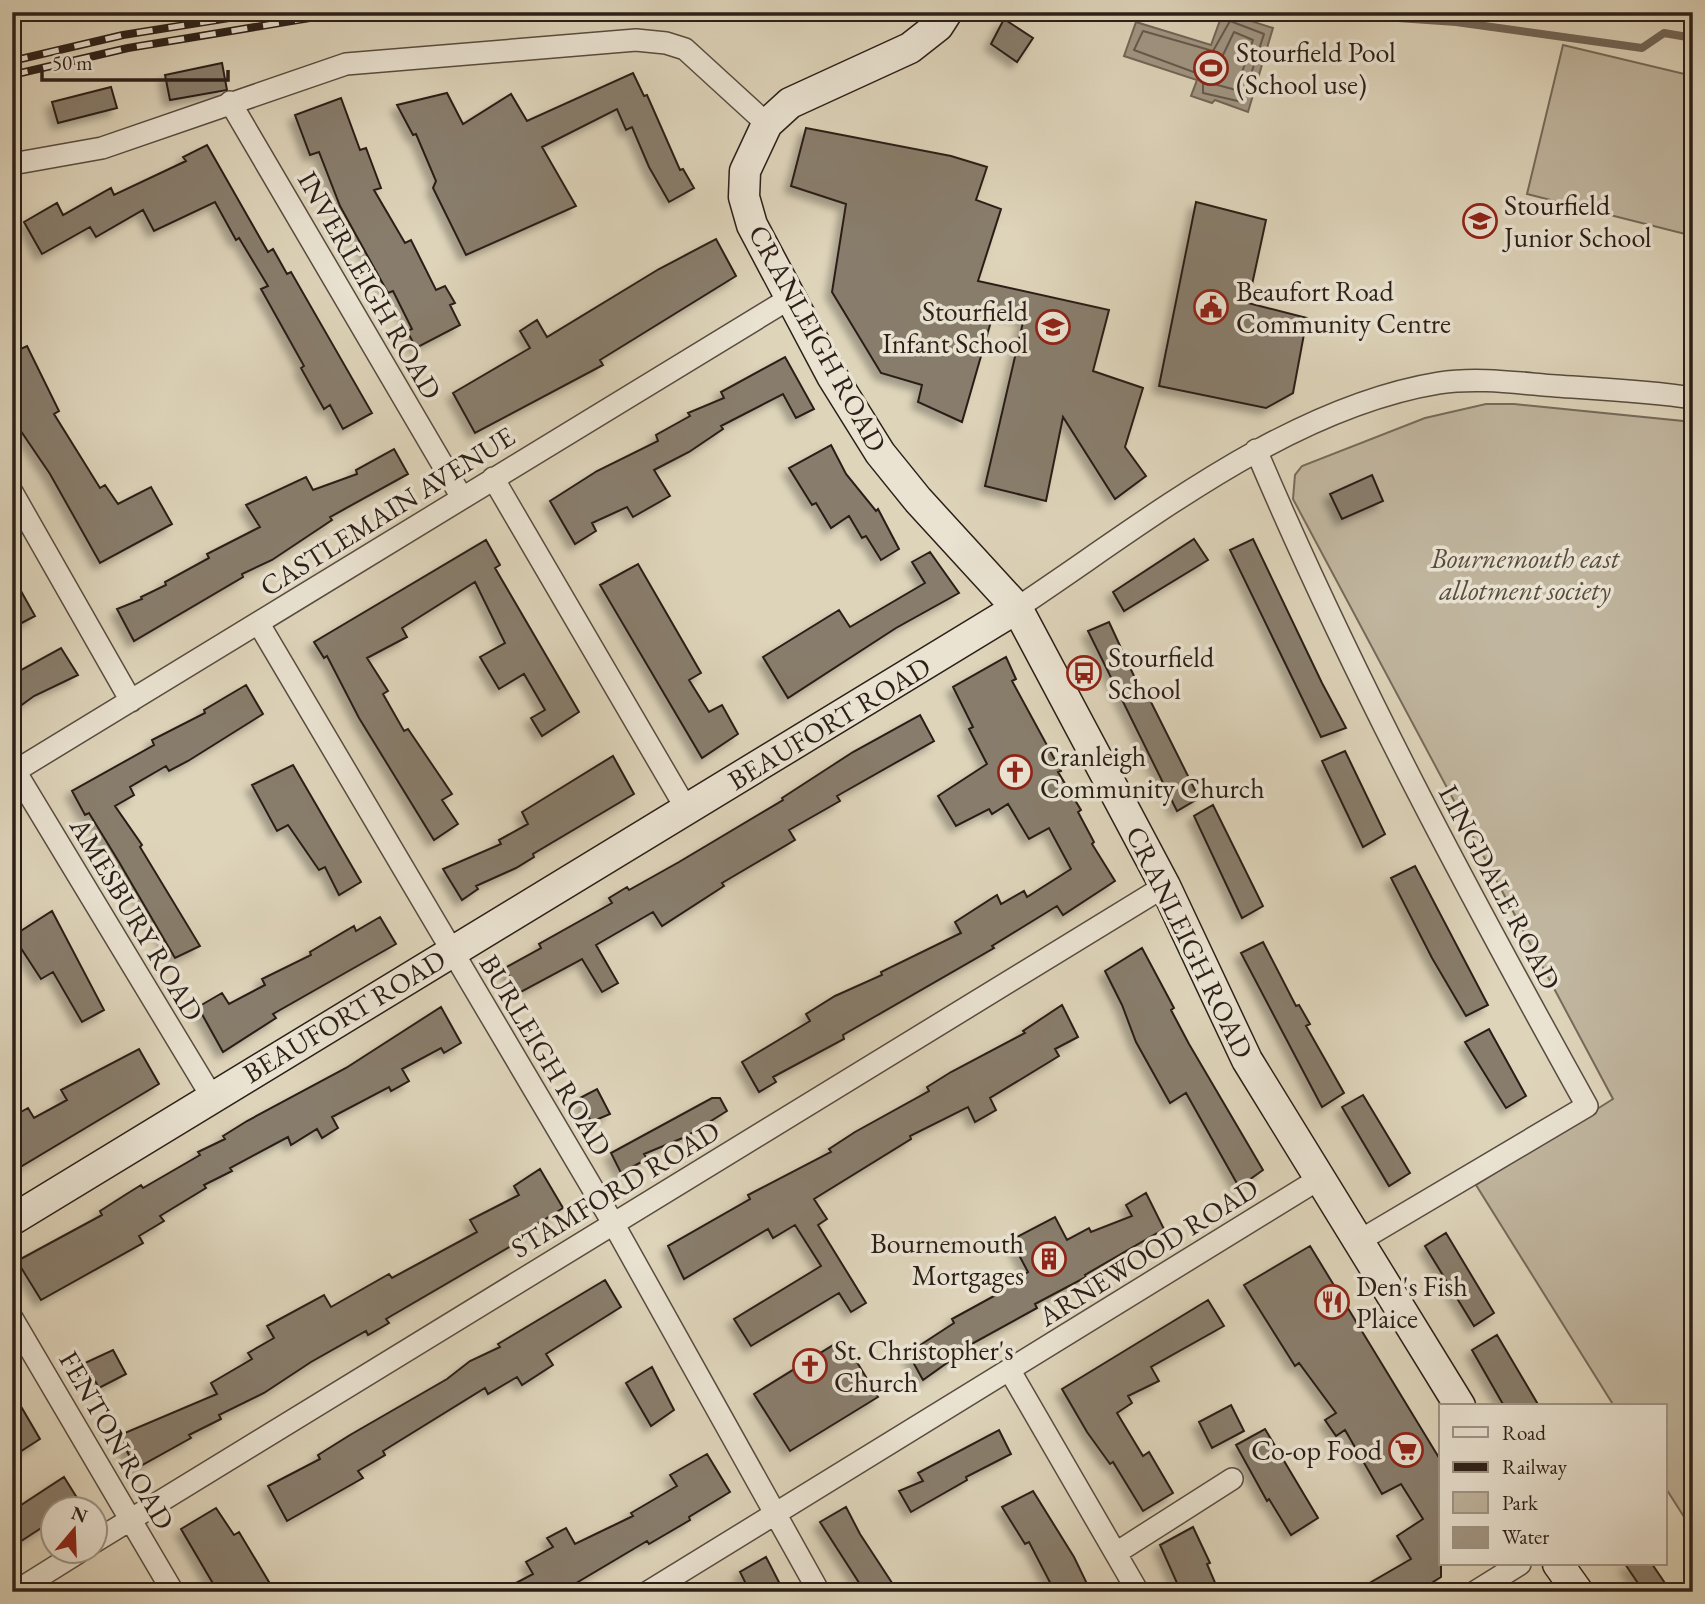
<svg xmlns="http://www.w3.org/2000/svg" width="1705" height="1604" viewBox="0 0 1705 1604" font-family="'EB Garamond',serif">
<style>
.green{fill:#c0b59e;stroke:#766a5b;stroke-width:2}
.water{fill:#a19683;stroke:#726658;stroke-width:2}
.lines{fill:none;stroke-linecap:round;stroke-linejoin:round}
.shore{stroke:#665a4e;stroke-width:2}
.stream{stroke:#726658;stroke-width:8}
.building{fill:#887d6c;stroke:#2b1f18;stroke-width:2;filter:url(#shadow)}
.street-casing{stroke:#584c40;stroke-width:24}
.secondary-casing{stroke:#2b1f18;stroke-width:33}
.street{stroke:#eae3d2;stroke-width:21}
.secondary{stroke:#eae3d2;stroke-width:30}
.rail-casing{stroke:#2b1f18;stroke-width:8}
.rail{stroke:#eae3d2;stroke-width:5;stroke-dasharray:16;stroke-linecap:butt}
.labels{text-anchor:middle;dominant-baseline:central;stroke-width:7;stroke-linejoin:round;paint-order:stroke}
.poi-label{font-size:28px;fill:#2b1f18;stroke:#eae3d2;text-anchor:start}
.street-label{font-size:28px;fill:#2b1f18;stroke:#eae3d2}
.park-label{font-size:28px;font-style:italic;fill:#584c40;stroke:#eae3d2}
</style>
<defs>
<filter id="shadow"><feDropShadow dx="-6" dy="6" stdDeviation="3.5" flood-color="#0004"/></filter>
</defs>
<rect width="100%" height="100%" fill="#ded4ba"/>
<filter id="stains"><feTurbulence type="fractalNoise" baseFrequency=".00286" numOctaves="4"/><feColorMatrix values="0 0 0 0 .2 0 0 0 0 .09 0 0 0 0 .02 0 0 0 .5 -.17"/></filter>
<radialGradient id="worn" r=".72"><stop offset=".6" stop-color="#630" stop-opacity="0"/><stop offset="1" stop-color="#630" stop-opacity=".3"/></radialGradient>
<path class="green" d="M1563,45L1693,76V236L1527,194Z
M1486,404H1514L1693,422V1531L1665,1487V1406H1614L1476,1185L1613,1099L1293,499L1295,475L1302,466L1425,418Z"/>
<path class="water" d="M1223,12L1273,28L1248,112L1215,100L1212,103L1191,96L1197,80L1124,56L1136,22L1211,45Z"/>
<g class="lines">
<path class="shore" d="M1230,21L1264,34L1242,102L1203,93V79L1199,74L1134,50L1143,31L1213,51Z
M1234,32L1253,40L1236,90L1214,84L1203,64L1223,55Z"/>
<path class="stream" d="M1311,12L1456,22L1642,48L1664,33L1693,38"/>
</g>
<path class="building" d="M1004,19L1033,38L1017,62L991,44Z
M222,63L227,90L170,100L165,75Z
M633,73L644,96L647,95L680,170L683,169L694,188L669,202L649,167L632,127L626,130L617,109L542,147L576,206L466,255L433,188L436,181L416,134L413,135L397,105L447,93L463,124L511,94L527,121Z
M111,87L117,108L58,123L52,102Z
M341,98L360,150L366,148L381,188L374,190L405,243L411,240L436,290L445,286L455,303L450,305L460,325L416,348L407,331L412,329L393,291L388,293L340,206L319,152L310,155L295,115Z
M806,128L951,156L987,167L976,200L1001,209L978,281L1109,310L1093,371L1143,388L1125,447L1146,476L1115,499L1063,417L1046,501L985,486L1024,318L994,311L962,422L918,402L922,385L881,373L832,292L846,204L791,186Z
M207,145L268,252L273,249L287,274L291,272L372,413L343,429L330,405L324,409L311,386L301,368L304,366L261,289L268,286L239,238L236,240L215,202L154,231L143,210L96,237L90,227L42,254L24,222L57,203L63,215L111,188L114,195L186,161L183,157Z
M1196,202L1266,220L1248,303L1307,318L1293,393L1266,408L1159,386Z
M716,239L736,276L600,360L603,365L475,433L453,393L530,348L520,331L537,320L547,337L659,269Z
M27,346L59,411L54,414L100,488L105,485L118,504L151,487L172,524L100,563L50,474L12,418V353Z
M785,357L814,409L796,418L783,394L721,426L723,429L689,452L654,470L670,496L633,517L627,507L592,523L596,531L575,544L550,501L597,471L658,441L656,435L690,416L688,413L724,398L721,392Z
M831,445L846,474L876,511L878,509L899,549L881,560L866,536L862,538L849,516L831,528L816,503L812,505L789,468Z
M394,449L408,474L330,517L332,520L272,560L242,574L243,577L134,641L117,609L142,599L141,597L166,585L165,582L209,558L207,554L260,527L246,505L306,477L313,490L357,474L356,470Z
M1372,475L1383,501L1342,519L1330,494Z
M1194,539L1208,560L1124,611L1113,592Z
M1253,539L1322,683L1346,728L1321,737L1230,550Z
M486,540L500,565L495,568L579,712L542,736L531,718L545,710L524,674L499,689L480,657L505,643L475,582L402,628L407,637L367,658L388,691L383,694L404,731L408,729L452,794L442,800L458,824L434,840L359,718L327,656L324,658L314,642Z
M930,552L959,593L896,628L788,698L763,657L839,610L850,627L925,583L912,562Z
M638,564L701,673L689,680L709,712L722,705L738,734L702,758L600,585Z
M12,575L35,616L12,628Z
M1109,622L1146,702L1150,700L1199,798L1177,811L1088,631Z
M61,648L78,675L34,696L12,712V675Z
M1006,657L1016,679L1012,681L1061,771L1058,772L1081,810L1078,812L1094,842L1092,844L1115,881L1063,915L1057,906L992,946L994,948L843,1035L844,1039L773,1077L776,1082L759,1092L742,1062L810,1021L806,1014L835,996L882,975L881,972L961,933L955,922L997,895L1001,904L1024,891L1027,897L1071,869L1049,828L1029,839L1008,804L992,814L989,809L956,826L938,796L987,764L969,729L973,727L953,687Z
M246,685L263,714L188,761L169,771L166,766L130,787L134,795L115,806L142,845L140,847L200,946L175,958L119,862L89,813L85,815L72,791L154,745L152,740L205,713L204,710Z
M920,715L934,741L837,796L840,801L789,830L795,840L722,883L724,886L662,926L653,912L596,945L618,983L602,992L582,959L519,993L505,968L541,948L539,944L612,903L609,898L627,887L629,890L679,862L783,800L782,798L853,752Z
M1345,751L1385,834L1363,847L1322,761Z
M613,756L634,794L533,854L534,857L516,868L476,886L478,889L462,900L443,869L501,844L499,840L528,824L522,812Z
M293,765L361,882L339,895L325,867L319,870L288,825L277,831L252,785Z
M1213,805L1263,906L1242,918L1194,816Z
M1415,866L1488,1005L1466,1016L1432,958L1391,878Z
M52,911L104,1010L82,1022L53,972L41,979L13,936Z
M380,917L396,944L273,1014L276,1018L223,1052L198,1007L222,993L229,1004L265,985L262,979L311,955L310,952L354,926L356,931Z
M1263,942L1296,1006L1299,1005L1310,1024L1306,1026L1344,1093L1322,1107L1241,953Z
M1142,948L1174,1008L1171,1010L1189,1044L1263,1170L1239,1187L1186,1093L1170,1103L1136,1042L1122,1005L1105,971Z
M1062,1005L1078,1037L1055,1049L1059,1056L990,1098L996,1110L975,1122L968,1107L910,1136L911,1139L814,1199L827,1219L818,1225L866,1303L851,1312L839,1293L751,1346L734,1319L821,1266L795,1225L773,1238L768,1229L684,1279L668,1246L750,1199L748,1195L831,1152L829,1149L855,1132L929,1091L927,1087L951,1072L1025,1033L1023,1031Z
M441,1007L461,1043L444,1053L441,1048L402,1069L409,1081L391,1091L389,1087L332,1117L338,1128L322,1138L317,1129L291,1145L288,1137L230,1168L232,1171L204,1185L206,1188L160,1216L164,1221L139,1236L143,1243L41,1300L17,1261L102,1215L100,1211L125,1195L141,1185L143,1188L200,1155L198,1152L225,1139L223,1136L247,1121L346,1068Z
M1489,1029L1526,1096L1506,1108L1465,1042Z
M139,1049L159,1084L12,1172V1117L28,1108L34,1118L67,1100L61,1090Z
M597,1089L610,1114L591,1122L580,1098Z
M1363,1095L1410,1173L1389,1186L1342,1107Z
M712,1098H720L727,1111L685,1137L644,1154L647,1159L621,1173L611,1153Z
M540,1169L563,1208L528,1230L530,1235L386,1319L389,1323L368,1335L366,1331L311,1362L264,1393L219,1415L221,1419L189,1435L191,1438L135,1469L120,1435L217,1394L211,1383L252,1359L248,1353L274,1338L267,1326L324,1295L331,1307L389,1274L392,1278L477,1232L470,1220L519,1195L514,1186Z
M1146,1193L1164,1229L1085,1275L1086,1277L1035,1304L1037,1308L957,1352L958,1355L923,1380L908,1353L954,1323L952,1319L1005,1290L1003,1285L1028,1272L1011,1240L1055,1217L1067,1240L1089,1228L1091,1232L1132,1216L1126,1205Z
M1446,1233L1494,1313L1474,1326L1425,1246Z
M1310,1246L1441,1461V1577L1417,1592H1354L1411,1559L1397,1536L1423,1519L1401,1484L1382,1494L1345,1430L1336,1436L1325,1420L1336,1413L1299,1363L1295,1366L1244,1285Z
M605,1280L621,1307L546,1354L553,1365L522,1385L517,1377L488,1394L485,1388L383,1451L385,1455L358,1471L363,1478L287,1521L268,1486L320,1459L318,1455L350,1435L447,1379L470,1361L500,1347L498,1344Z
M1208,1300L1224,1326L1151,1367L1159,1381L1128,1396L1132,1403L1117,1413L1143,1456L1149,1452L1173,1493L1143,1511L1113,1462L1110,1464L1087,1432L1062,1389Z
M1497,1335L1539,1406H1504L1472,1350Z
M843,1339L878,1397L790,1451L754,1394Z
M113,1350L126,1374L99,1388L85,1363Z
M652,1367L674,1410L651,1426L626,1383Z
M12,1391L40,1439L12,1457Z
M1231,1405L1244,1431L1212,1448L1199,1422Z
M1265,1429L1318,1518L1291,1535L1269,1499L1267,1501L1236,1445Z
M999,1430L1011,1454L966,1477L967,1480L911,1512L899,1491L923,1481L918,1473Z
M707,1454L730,1492L689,1517L690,1520L649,1544L647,1541L561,1592H499L533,1574L526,1562L553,1547L547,1538L566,1528L575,1544L633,1516L631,1513L677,1486L670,1475Z
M64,1477L84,1509H52V1521L12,1547V1511Z
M1033,1491L1074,1557L1091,1592H1055L1029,1542L1025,1544L1002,1507Z
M846,1507L860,1534L898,1592H865L820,1522Z
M216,1508L234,1535L239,1532L275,1592H218L181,1529Z
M1193,1527L1210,1563L1207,1564L1219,1592H1181L1160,1545Z
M766,1557L784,1592H750L740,1572Z
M1625,1564H1652L1671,1592H1644Z"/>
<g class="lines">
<g class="street-casing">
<path id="street" d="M230,102L461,496
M12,164L102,148L346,64L636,40L666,43L685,49L767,124
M1256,450C1352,676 1468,892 1587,1106L1359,1241
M493,478L687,810
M12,492L131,701
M1017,608C1144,524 1286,408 1439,383C1477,377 1518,383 1556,386C1601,389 1647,391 1693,398
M259,624L613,1223L819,1592
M15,771L212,1097
M12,773L792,297
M12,1318L173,1592
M1010,1371L1138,1592
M94,1542L1165,886
M1116,1553L1232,1479
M15,1592L79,1552
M648,1592L1319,1179
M1475,1592L1520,1564"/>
</g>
<g class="secondary-casing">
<path id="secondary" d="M947,12L938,26L910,48L790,103L767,124L745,171L744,197L752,225L832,376L880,453L918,500L1017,608L1165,886L1247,1060L1460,1406
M12,1220L1017,608
M1558,1564L1578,1592"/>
</g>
<use href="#street" class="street"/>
<use href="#secondary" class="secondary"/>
<g class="rail-casing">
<path id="rail" d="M12,61L123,35L267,12
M12,75L128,48L346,12"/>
</g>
<use href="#rail" class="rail"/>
</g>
<defs>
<g id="stadium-ring" transform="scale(1.75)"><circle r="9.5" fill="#eae3d2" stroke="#8f2418" stroke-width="1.5"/><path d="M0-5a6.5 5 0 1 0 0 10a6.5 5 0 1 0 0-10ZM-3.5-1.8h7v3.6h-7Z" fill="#8f2418"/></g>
<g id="school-ring" transform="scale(1.75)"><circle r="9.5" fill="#eae3d2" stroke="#8f2418" stroke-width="1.5"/><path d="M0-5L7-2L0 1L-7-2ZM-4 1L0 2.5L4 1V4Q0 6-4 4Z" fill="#8f2418"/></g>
<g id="civic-ring" transform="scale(1.75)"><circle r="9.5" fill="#eae3d2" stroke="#8f2418" stroke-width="1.5"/><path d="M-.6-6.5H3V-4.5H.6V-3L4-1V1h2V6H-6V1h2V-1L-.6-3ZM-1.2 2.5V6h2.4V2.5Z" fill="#8f2418"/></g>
<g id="bus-ring" transform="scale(1.75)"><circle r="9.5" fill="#eae3d2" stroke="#8f2418" stroke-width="1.5"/><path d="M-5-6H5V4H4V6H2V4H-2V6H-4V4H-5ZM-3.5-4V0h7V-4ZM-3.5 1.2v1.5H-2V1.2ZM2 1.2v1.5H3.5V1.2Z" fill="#8f2418"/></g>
<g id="church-ring" transform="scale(1.75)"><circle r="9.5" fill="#eae3d2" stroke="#8f2418" stroke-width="1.5"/><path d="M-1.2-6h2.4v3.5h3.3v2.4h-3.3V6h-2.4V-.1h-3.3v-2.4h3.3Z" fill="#8f2418"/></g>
<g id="building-ring" transform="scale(1.75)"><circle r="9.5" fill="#eae3d2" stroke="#8f2418" stroke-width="1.5"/><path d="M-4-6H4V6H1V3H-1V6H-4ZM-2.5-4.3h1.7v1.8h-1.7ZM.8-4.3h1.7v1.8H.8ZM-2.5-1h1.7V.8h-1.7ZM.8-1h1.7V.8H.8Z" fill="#8f2418"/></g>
<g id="restaurant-ring" transform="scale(1.75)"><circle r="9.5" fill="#eae3d2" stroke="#8f2418" stroke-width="1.5"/><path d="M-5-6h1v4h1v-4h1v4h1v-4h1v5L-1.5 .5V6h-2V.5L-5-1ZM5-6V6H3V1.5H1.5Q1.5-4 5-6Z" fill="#8f2418"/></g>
<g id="supermarket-ring" transform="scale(1.75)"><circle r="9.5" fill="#eae3d2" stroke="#8f2418" stroke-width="1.5"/><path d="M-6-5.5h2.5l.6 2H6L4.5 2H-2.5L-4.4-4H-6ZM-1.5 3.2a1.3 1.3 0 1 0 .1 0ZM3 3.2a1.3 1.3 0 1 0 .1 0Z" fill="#8f2418"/></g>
</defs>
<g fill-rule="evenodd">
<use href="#stadium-ring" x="1211" y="68"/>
<use href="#school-ring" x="1480" y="221"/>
<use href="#civic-ring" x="1211" y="307"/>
<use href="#school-ring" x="1053" y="327"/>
<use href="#bus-ring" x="1084" y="673"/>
<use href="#church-ring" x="1015" y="772"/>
<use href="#building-ring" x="1049" y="1259"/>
<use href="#restaurant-ring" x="1332" y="1302"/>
<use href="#church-ring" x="810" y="1366"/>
<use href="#supermarket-ring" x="1406" y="1450"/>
</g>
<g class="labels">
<g class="poi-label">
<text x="1236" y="52">Stourfield Pool<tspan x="1236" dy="32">(School use)</tspan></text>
<text x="1504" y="205">Stourfield<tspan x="1504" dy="32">Junior School</tspan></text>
<text x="1236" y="291">Beaufort Road<tspan x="1236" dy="32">Community Centre</tspan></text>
<text x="1028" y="311" text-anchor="end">Stourfield<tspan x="1028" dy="32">Infant School</tspan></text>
<text x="1108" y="657">Stourfield<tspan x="1108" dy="32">School</tspan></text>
<text x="1040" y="756">Cranleigh<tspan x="1040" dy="32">Community Church</tspan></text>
<text x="1024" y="1243" text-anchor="end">Bournemouth<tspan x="1024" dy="32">Mortgages</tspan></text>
<text x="1356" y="1286">Den's Fish<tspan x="1356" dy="32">Plaice</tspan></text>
<text x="834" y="1350">St. Christopher's<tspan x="834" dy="32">Church</tspan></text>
<text x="1382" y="1450" text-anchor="end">Co-op Food</text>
</g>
<g class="street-label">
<text transform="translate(370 285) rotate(60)">INVERLEIGH ROAD</text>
<text transform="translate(818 338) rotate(61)">CRANLEIGH ROAD</text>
<text transform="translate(387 511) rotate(-32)">CASTLEMAIN AVENUE</text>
<text transform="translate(829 723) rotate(-31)">BEAUFORT ROAD</text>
<text transform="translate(1500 887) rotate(62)">LINGDALE ROAD</text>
<text transform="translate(137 919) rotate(59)">AMESBURY ROAD</text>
<text transform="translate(1190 942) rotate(64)">CRANLEIGH ROAD</text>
<text transform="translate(344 1016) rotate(-31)">BEAUFORT ROAD</text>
<text transform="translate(546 1055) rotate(59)">BURLEIGH ROAD</text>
<text transform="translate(615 1189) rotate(-31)">STAMFORD ROAD</text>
<text transform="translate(1148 1252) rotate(-32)">ARNEWOOD ROAD</text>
<text transform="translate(117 1440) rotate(60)">FENTON ROAD</text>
</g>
<g class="park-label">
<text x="1525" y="558">Bournemouth east<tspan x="1525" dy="32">allotment society</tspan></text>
</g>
</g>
<rect width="1705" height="1604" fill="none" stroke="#ded4ba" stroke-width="42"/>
<rect x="14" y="14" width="1677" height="1576" fill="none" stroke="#2b1f18" stroke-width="3.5"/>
<rect x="21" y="21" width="1663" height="1562" fill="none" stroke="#2b1f18" stroke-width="2"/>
<rect x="1439" y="1404" width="228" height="161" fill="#eae3d2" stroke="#9e9588" stroke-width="2"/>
<rect x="1453" y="1427" width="35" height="10" fill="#eae3d2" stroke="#9e9588" stroke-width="2"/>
<text x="1502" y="1440" font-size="21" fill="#2b1f18">Road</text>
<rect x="1453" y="1462" width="35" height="10" fill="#2b1f18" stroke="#9e9588" stroke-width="2"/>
<text x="1502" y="1474" font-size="21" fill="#2b1f18">Railway</text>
<rect x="1453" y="1492" width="35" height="21" fill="#c0b59e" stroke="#9e9588" stroke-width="2"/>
<text x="1502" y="1510" font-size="21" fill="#2b1f18">Park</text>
<rect x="1453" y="1527" width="35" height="21" fill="#a19683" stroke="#9e9588" stroke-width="2"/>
<text x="1502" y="1544" font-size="21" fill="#2b1f18">Water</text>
<g transform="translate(74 1530) rotate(19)"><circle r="33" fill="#eae3d2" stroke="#9e9588" stroke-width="2"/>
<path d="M0-5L12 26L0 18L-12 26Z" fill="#8f2418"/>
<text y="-10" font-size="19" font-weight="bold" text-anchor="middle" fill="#2b1f18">N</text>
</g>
<path d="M42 70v10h186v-10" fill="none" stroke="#2b1f18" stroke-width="3.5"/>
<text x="52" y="70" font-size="21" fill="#2b1f18" stroke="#eae3d2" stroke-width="5" paint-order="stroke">50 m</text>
<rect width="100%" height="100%" filter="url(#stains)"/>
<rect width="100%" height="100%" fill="url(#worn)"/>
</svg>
